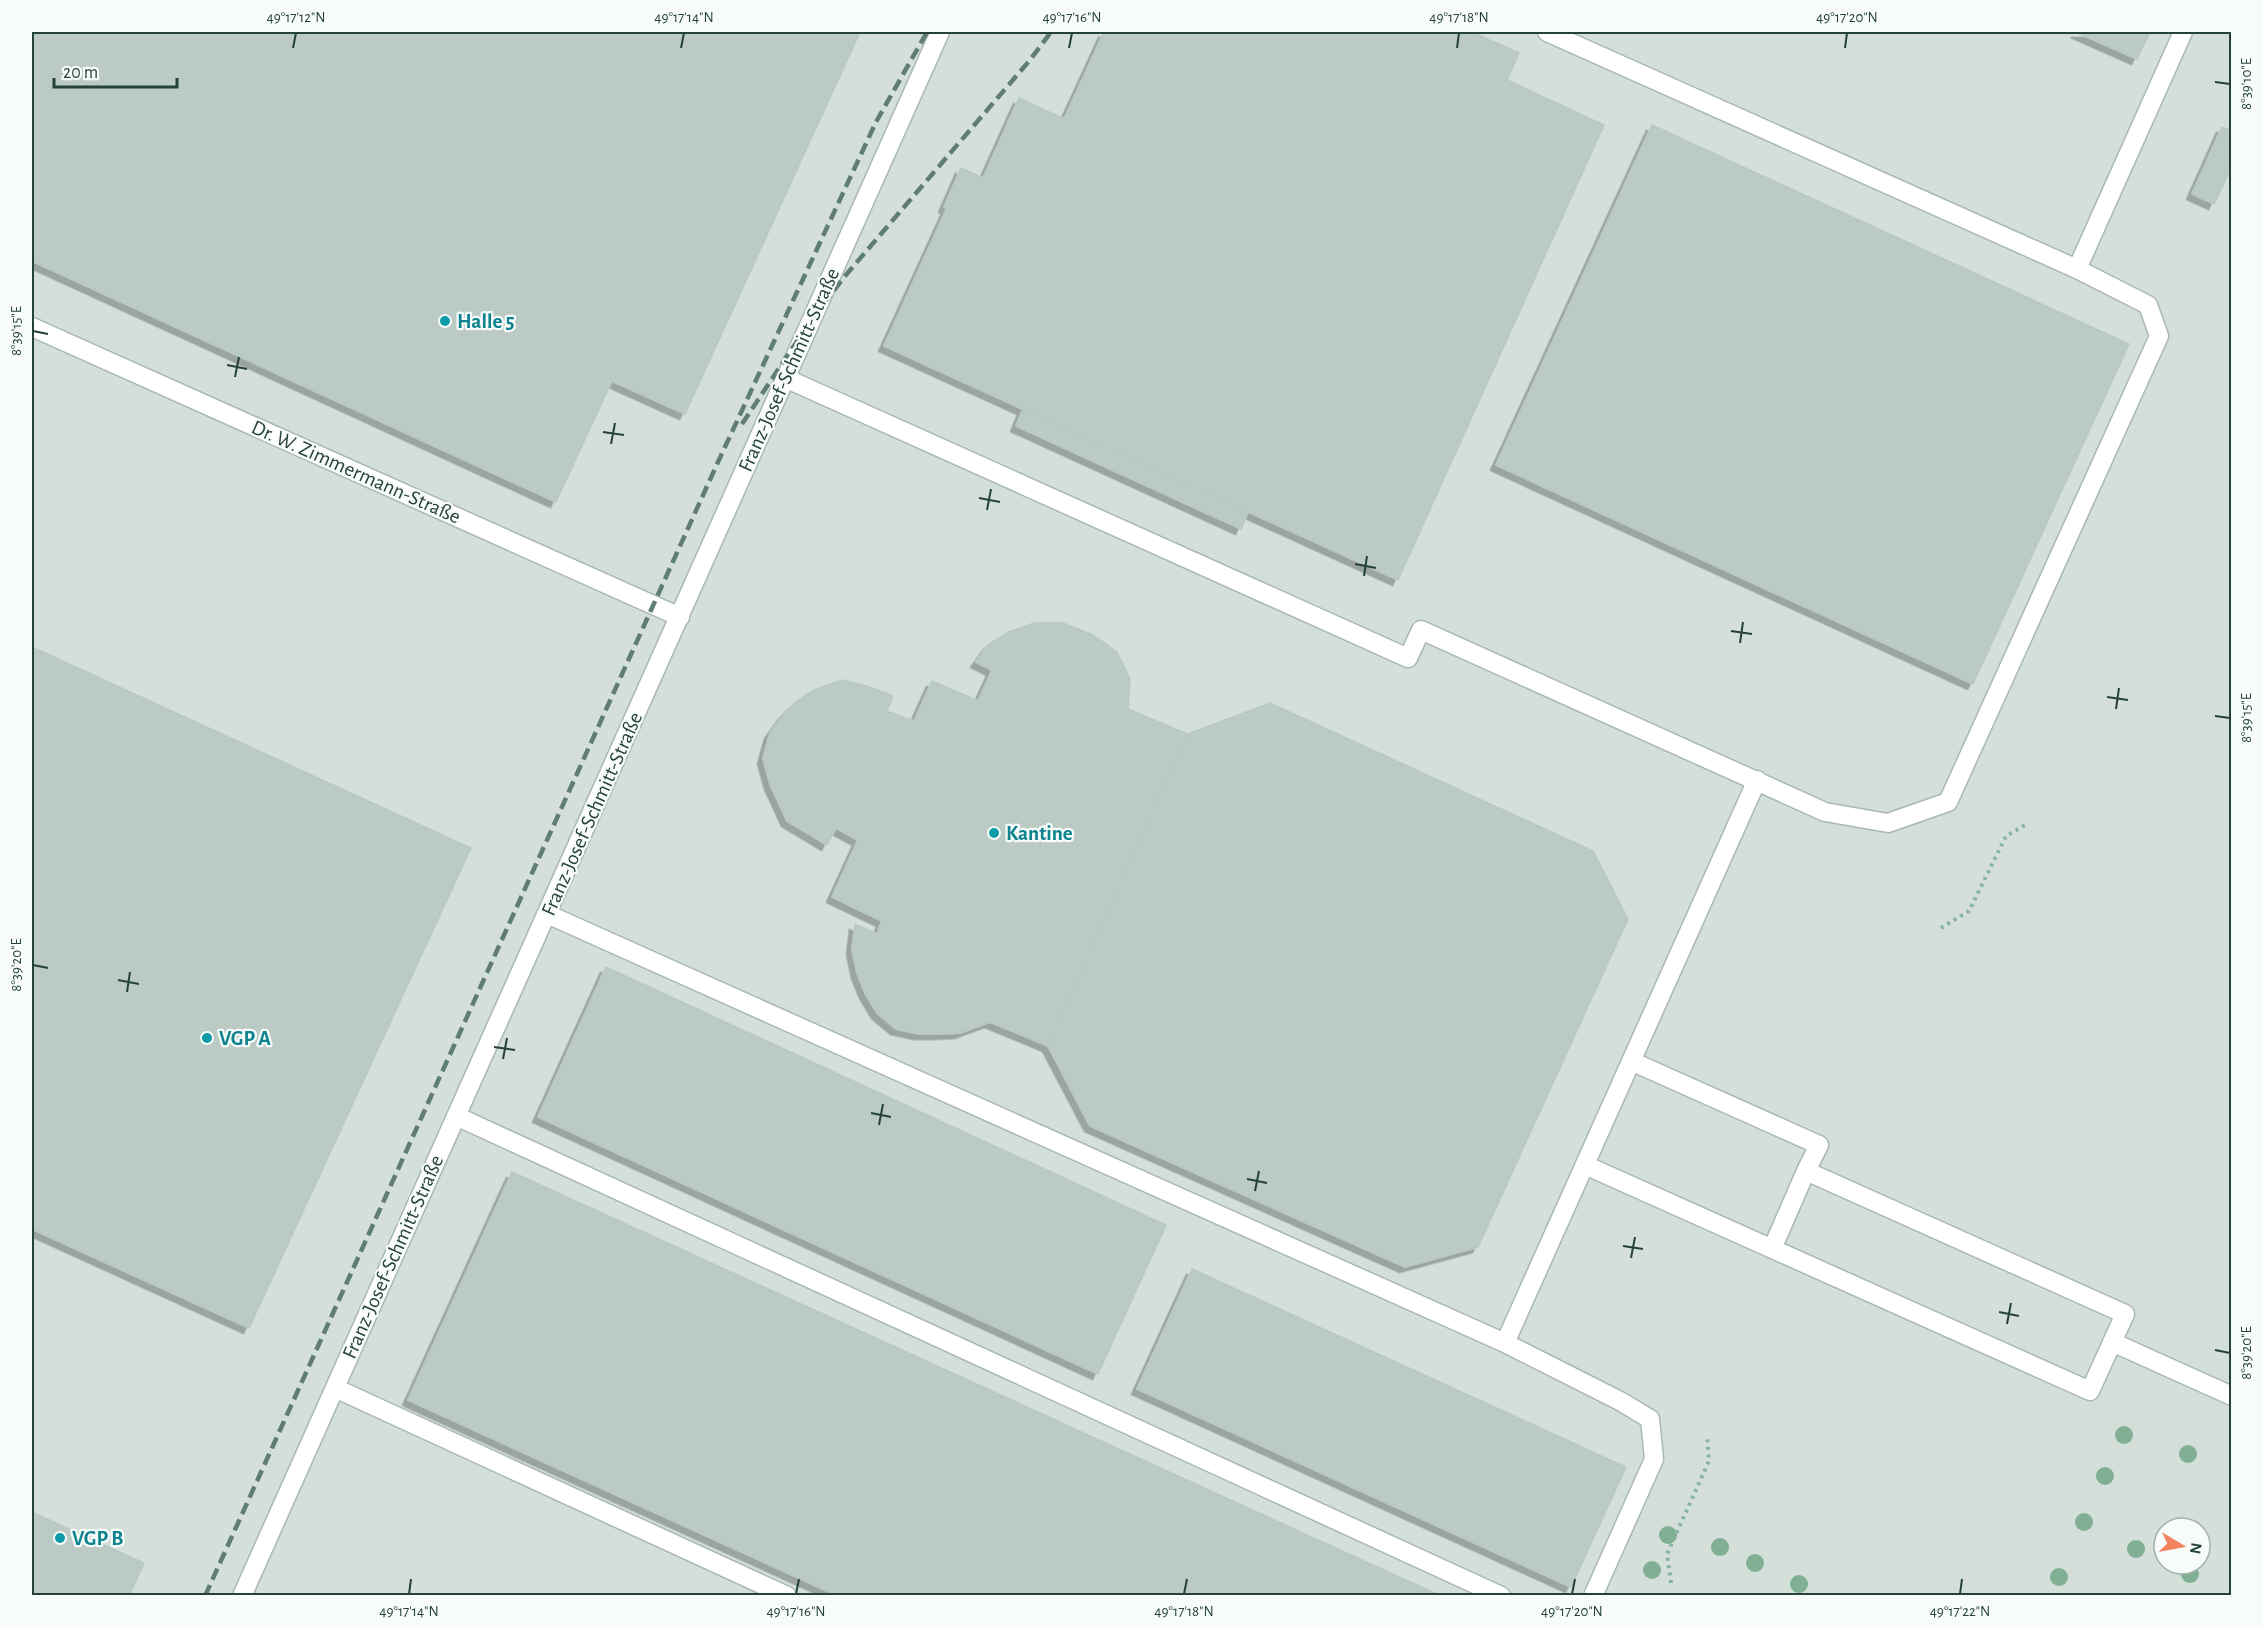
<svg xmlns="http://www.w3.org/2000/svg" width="2263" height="1627" viewBox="0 0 2263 1627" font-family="'Alegreya Sans',sans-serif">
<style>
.built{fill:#d4dfda;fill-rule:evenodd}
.building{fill:#bbcac4;stroke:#b8c9c2;stroke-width:1.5;filter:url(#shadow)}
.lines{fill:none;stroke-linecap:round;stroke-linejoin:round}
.service-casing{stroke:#a8b8b2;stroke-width:21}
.path{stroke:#86b3a5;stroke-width:4;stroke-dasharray:3 4.5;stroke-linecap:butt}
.service{stroke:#fff;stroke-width:18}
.rail{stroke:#5f7d75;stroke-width:4.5;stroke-dasharray:12 6;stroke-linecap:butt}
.tree{fill:#80af93}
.ticks{fill:none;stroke:#24423a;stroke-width:2}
.culture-dot{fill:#0f9aa8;stroke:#f7fbf9;stroke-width:2}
.labels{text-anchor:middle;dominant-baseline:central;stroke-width:4.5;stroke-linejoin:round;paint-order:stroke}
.culture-label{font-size:21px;font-weight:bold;fill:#0d838f;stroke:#f7fbf9;text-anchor:start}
.street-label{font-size:21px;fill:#24423a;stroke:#f7fbf9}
.neatline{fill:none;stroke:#24423a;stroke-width:2}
.ticks-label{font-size:15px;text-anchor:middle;fill:#24423a}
</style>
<defs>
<filter id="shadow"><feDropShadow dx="-5.5" dy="5.5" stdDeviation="0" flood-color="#0004"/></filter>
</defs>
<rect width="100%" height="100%" fill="#e6efeb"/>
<path class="built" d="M32,32H2231V1595L32,1596ZM2164,1528H2200V1564H2164Z"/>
<path class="building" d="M32,32H860L685,414L612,381L556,502L32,261Z
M1104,32H1472L1519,53L1507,80L1604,125L1398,580L884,346L947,208L944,207L961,168L983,178L1019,98L1064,119Z
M2076,32H2150L2137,59Z
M1652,125L2129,344L1973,684L1496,465Z
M2222,127L2232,131V166L2214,204L2192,194Z
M1023,409L1248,512L1241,529L1016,426Z
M1034,623H1063L1093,635L1117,652L1130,679L1128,709L1187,734L1048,1046L990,1022L960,1033L940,1034H919L896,1029L877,1013L865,993L857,973L852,949L855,924L877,934L882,921L832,897L858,840L836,828L827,845L787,821L770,784L763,758L770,733L783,715L794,703L814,690L842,680L867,686L893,696L887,711L914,721L932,681L978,701L992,670L976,662L989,644L1009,632Z
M32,647L471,848L249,1328L32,1229Z
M1270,703L1593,851L1628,919L1478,1247L1405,1267L1090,1126L1048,1046L1187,734Z
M606,967L1166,1225L1098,1374L538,1117Z
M512,1172L1441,1596H838L408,1400Z
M1192,1269L1626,1467L1571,1587L1137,1389Z
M32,1512L144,1563L129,1596H32Z"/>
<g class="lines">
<g class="service-casing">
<path id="service" d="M1547,32L2077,269L2183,32
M32,327L680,617
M785,378L1408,658L1421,630L1825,812L1888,823L1948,802L2159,336L2148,305L2077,269
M547,914L1505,1343L1757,780
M1631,1061L1819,1145L1806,1171
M456,1116L1501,1596
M1585,1165L2090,1391L2125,1314L1806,1171L1772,1249
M2112,1342L2232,1396
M1505,1343L1620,1401L1650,1419L1654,1459L1593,1596
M335,1388L787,1596
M242,1596L940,32"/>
</g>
<path class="path" d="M1941,928L1969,911L2006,836L2025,825
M1671,1583L1667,1554L1709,1461L1707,1435"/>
<use href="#service" class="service"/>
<path class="rail" d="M742,424L811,320L845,276L1030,60L1051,32
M205,1596L718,462L876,122L927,32"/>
</g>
<g class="tree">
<circle cx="2124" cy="1435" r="9"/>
<circle cx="2188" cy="1454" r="9"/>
<circle cx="2105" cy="1476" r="9"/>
<circle cx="2084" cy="1522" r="9"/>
<circle cx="1668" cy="1535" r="9"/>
<circle cx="1720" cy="1547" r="9"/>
<circle cx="2136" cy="1549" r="9"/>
<circle cx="1755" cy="1563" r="9"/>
<circle cx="1652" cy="1570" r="9"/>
<circle cx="2190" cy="1574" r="9"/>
<circle cx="2059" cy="1577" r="9"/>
<circle cx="1799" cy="1584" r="9"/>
</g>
<path class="ticks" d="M293,48L296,33M681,48L684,33M1069,48L1072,33M1457,48L1459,33M1845,48L1847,33M2215,82L2230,84M33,331L48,334M227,365L247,369M235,377L239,357M603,432L624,435M611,444L615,423M979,498L1000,502M987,510L991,489M1355,564L1376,568M1364,576L1367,556M1731,631L1752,634M1740,643L1743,622M2107,697L2128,700M2116,709L2119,688M2215,716L2230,718M33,965L48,968M118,980L139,984M127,992L130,972M494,1047L515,1050M503,1059L507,1038M871,1113L891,1117M879,1125L883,1104M1247,1179L1267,1183M1255,1191L1259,1171M1623,1246L1643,1249M1631,1258L1635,1237M1999,1312L2019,1316M2007,1324L2011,1303M2215,1350L2230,1353M409,1594L411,1579M796,1594L799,1579M1184,1594L1187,1579M1572,1594L1575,1579M1960,1594L1962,1579"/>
<g class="culture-dot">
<circle cx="445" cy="321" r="6"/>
<circle cx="994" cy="833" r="6"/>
<circle cx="207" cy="1038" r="6"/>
<circle cx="60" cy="1538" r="6"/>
</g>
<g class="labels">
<g class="culture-label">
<text x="457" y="321">Halle 5</text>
<text x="1006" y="833">Kantine</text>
<text x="219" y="1038">VGP A</text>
<text x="72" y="1538">VGP B</text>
</g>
<g class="street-label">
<text transform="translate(789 370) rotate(-66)">Franz-Josef-Schmitt-Straße</text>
<text transform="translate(356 472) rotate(24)">Dr. W. Zimmermann-Straße</text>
<text transform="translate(592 814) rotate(-66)">Franz-Josef-Schmitt-Straße</text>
<text transform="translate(393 1257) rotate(-66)">Franz-Josef-Schmitt-Straße</text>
</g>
</g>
<rect width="2263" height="1627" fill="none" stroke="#f7fbf9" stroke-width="66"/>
<g transform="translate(2182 1546) rotate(100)"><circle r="28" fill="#f7fbf9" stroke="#a3b1ad" stroke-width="1.5"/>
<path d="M0-4.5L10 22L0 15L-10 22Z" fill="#f4845f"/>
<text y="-9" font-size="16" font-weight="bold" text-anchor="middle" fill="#24423a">N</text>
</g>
<path d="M54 78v9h123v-9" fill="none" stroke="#24423a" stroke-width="3"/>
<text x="63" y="78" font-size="18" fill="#24423a" stroke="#f7fbf9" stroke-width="4.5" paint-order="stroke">20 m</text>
<rect x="33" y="33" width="2197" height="1561" class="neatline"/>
<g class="ticks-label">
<text x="296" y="22">49°17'12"N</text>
<text x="684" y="22">49°17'14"N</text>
<text x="1072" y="22">49°17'16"N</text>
<text x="1459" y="22">49°17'18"N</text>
<text x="1847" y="22">49°17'20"N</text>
<text transform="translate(2246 84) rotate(-90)" y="5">8°39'10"E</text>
<text transform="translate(16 331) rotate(-90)" y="5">8°39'15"E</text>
<text transform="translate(2246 718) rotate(-90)" y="5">8°39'15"E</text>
<text transform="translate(16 965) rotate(-90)" y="5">8°39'20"E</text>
<text transform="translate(2246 1353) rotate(-90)" y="5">8°39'20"E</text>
<text x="409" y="1616">49°17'14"N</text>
<text x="796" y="1616">49°17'16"N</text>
<text x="1184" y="1616">49°17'18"N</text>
<text x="1572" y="1616">49°17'20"N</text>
<text x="1960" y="1616">49°17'22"N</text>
</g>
</svg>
